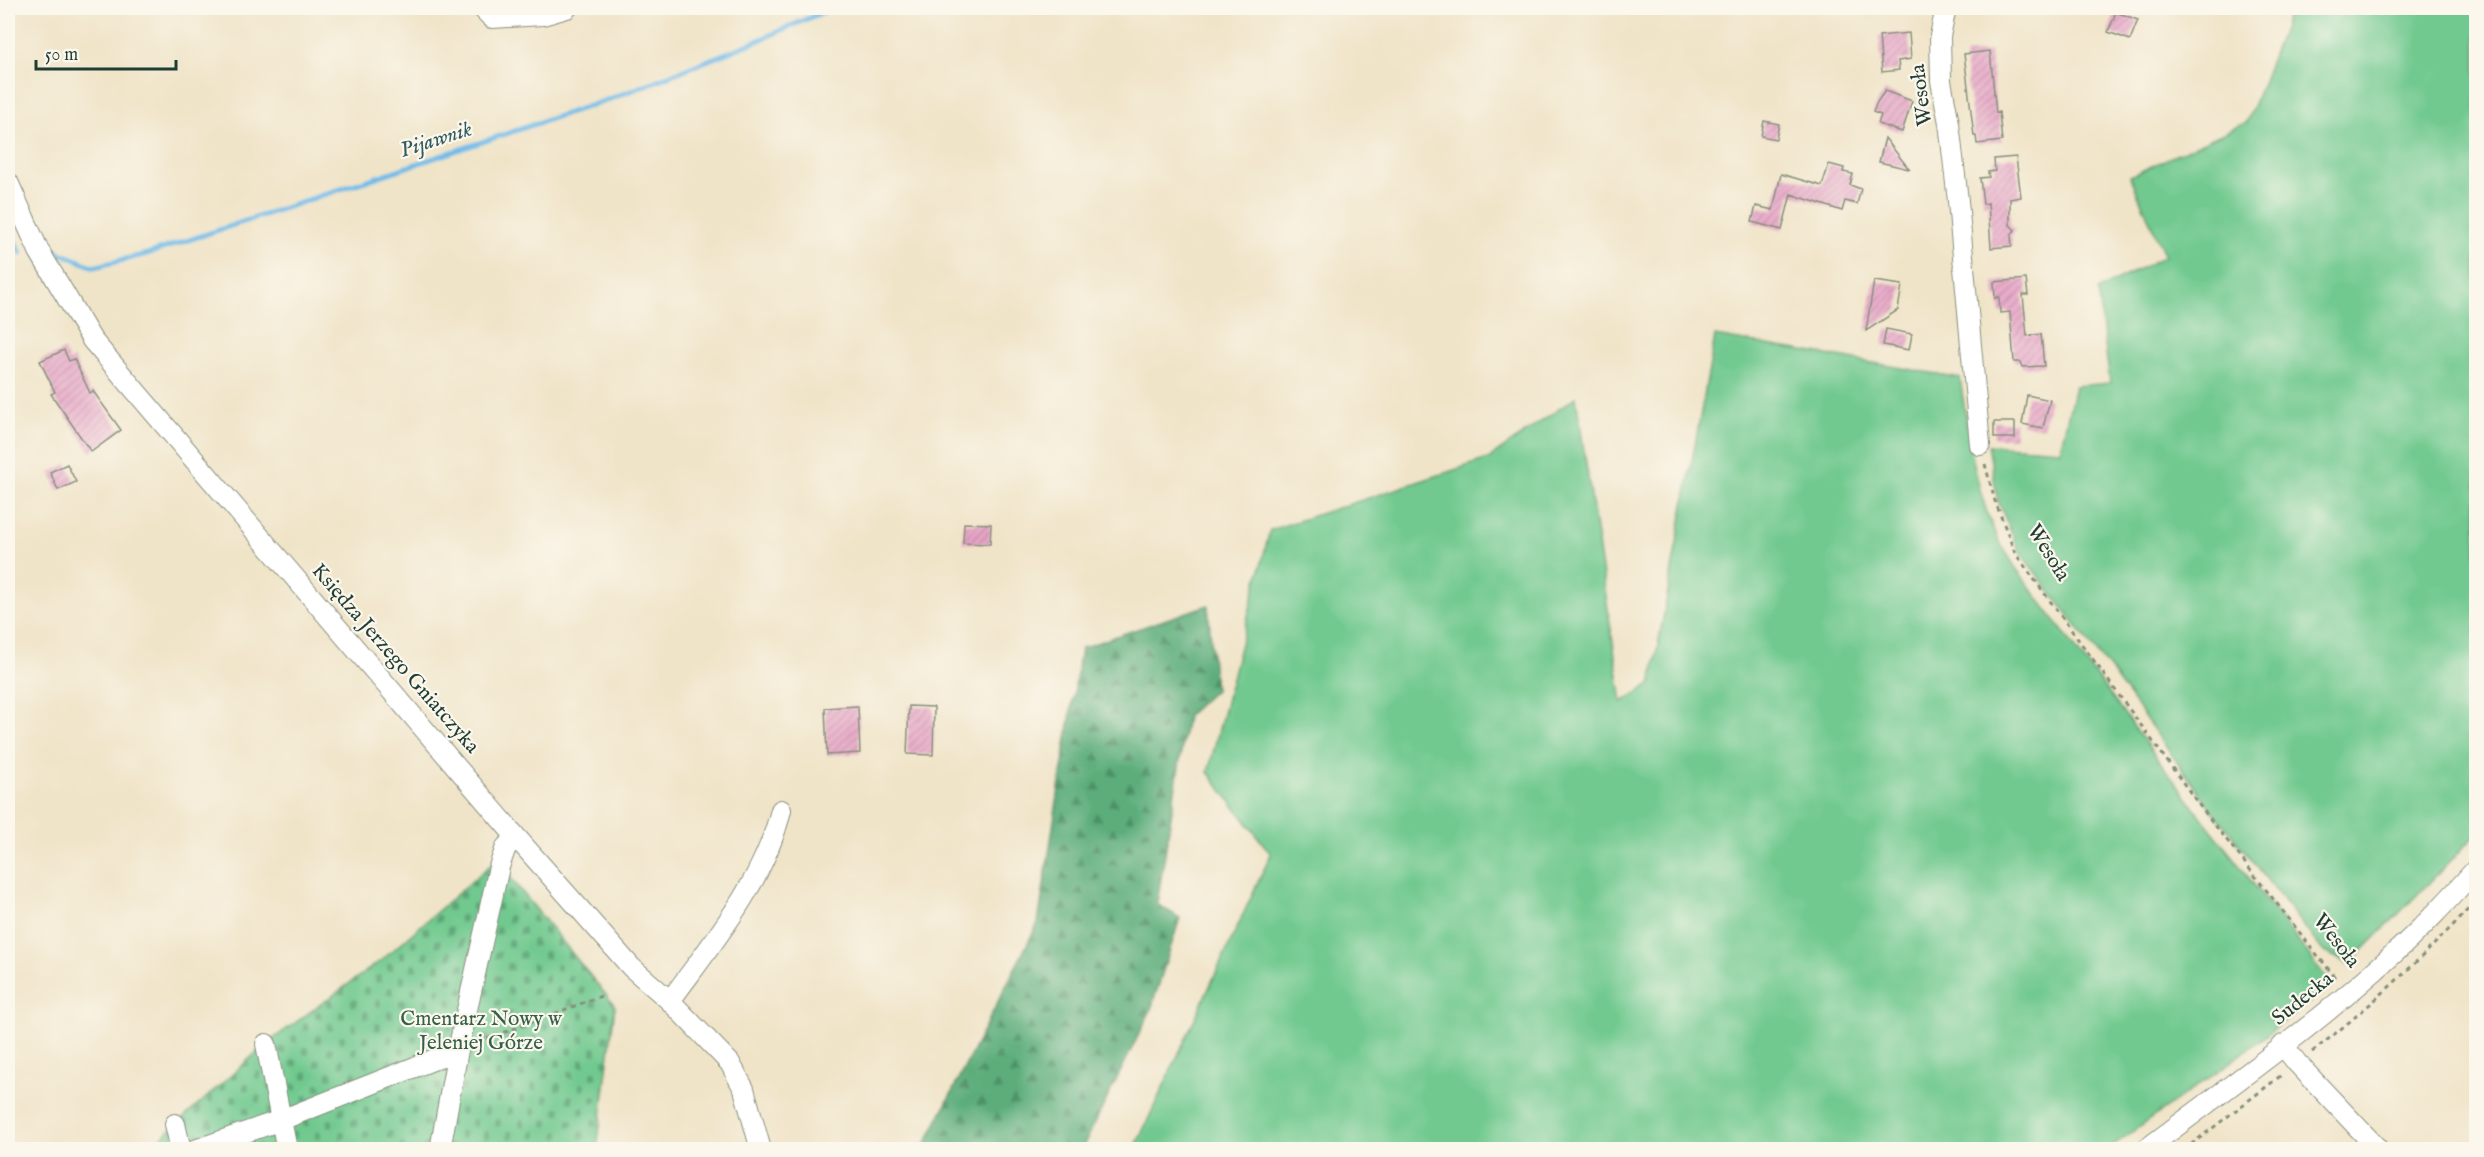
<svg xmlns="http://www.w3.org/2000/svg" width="2484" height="1157" viewBox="0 0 2484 1157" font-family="'IM FELL English',serif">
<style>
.green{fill:#71c98f;stroke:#488362;stroke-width:1.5}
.forest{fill:url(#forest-firs);stroke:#3e7557;stroke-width:1.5}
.cemetery{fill:url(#cemetery-stones);stroke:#488362;stroke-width:1.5}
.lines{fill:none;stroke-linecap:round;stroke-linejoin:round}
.stream{stroke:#6fbbe9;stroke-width:5}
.building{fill:url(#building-hatch)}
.minor-casing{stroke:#88907e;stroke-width:22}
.path{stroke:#88907e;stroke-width:3;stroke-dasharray:4.5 4.5;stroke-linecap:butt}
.minor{stroke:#fff;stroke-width:20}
.labels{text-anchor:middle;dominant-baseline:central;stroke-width:4.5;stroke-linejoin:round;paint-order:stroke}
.street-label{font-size:21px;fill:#1f3d34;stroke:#fbf7ec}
.park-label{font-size:21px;fill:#34604b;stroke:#fbf7ec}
.water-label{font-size:22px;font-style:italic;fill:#335c61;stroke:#fbf7ec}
</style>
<defs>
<pattern id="forest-firs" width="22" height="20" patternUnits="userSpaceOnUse" patternTransform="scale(1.5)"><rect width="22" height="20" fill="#5cad7a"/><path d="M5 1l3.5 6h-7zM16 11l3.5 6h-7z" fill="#4b8e65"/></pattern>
<pattern id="cemetery-stones" width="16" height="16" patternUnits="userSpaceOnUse" patternTransform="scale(1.5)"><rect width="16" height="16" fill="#71c98f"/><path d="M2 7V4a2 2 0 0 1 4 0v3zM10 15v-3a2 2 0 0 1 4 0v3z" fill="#5ca476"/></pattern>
<pattern id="building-hatch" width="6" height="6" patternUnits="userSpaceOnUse" patternTransform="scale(1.5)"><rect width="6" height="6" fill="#e7a4c6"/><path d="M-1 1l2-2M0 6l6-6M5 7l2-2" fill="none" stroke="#bb87a2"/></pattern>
</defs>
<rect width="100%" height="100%" fill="#fbf7ec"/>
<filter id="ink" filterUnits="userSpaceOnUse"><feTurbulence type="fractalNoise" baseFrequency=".0167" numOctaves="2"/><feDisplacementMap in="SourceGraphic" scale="12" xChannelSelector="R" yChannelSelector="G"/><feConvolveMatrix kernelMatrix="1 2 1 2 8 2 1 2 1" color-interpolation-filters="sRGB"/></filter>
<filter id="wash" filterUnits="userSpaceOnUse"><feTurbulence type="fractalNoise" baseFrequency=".008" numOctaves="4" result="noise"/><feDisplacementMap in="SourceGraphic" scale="24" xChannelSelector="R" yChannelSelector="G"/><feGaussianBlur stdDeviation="1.35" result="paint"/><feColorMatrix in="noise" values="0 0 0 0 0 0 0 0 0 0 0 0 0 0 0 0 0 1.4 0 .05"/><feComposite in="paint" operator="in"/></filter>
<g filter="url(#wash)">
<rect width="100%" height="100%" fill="#f0e4c8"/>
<path class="green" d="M2291,8H2476V835L2349,964L2323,951L2206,802L2117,679L2019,551L1998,501L1988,445L2060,450L2075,386L2110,383L2098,290L2165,256L2130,176L2247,122Z
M1715,336L1960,378C1968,430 1974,487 1996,535C2001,546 2009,556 2015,567L2183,793L2332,985L2239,1056L2108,1149L1134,1150L1271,854L1208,772L1270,530L1488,459L1576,397L1622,702L1651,684Z"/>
<path class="forest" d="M1208,605L1215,690L1187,716L1157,904L1180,918L1150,1012L1082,1149H923L1038,923L1081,648Z"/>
<path class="cemetery" d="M496,860L615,1006L597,1149L148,1150L266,1044L383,959Z"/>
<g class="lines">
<path class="stream" d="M8,230L21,253
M44,246L94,267L147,254L610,99L757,41L832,8"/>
</g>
<g id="blocks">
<path class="building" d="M2116,12L2138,20L2130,40L2108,32Z
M1909,33L1911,59L1898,61L1899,70L1882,72L1879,36Z
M1990,51L1996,113L1999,112L2002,141L1977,144L1976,136H1974L1964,54Z
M1885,91L1912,101L1902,132L1878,124L1881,115L1873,112L1877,102Z
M1764,121L1779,124L1776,139L1761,136Z
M1885,138L1909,169L1879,162Z
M2016,157L2021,197L2010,199V225L2015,230L2011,236L2012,246L1991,248L1988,203L1983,204L1980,178L1989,177L1988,172L1995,171L1994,159Z
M1829,164L1844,168L1843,172L1853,174L1850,185L1861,189L1857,204L1845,201L1842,211L1791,194L1782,230L1752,222L1756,206L1773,210L1781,174L1822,186Z
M2026,279L2028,295H2023L2027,336L2041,334L2044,366L2022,367L2021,362H2014L2010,312L2000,313L1999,297L1995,298L1994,282Z
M1874,281L1902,285L1898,310L1866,331Z
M1886,329L1912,334L1909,350L1883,345Z
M64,350L69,361L74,359L90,393L93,391L121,430L91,452L51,394L55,392L40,361Z
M2027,395L2050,400L2043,428L2022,424Z
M1994,422H2015V438H1994Z
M67,464L76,482L58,490L50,472Z
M964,523L991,524L990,544L963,543Z
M858,706L860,753L827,755L825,708Z
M909,706L934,707L933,755L907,754Z"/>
</g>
</g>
<g filter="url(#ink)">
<use href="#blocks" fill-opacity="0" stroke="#88907e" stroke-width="1.5"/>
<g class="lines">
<g class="minor-casing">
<path id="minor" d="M482,8L492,18L543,15L567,8
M1946,8L1940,36L1941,81L1949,123L1958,201L1980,445
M8,182L39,251L92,340L517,838L631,967L670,1001L730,1063L744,1089L761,1150
M670,1001C713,942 764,882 781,810
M266,1044L287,1150
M2283,1045L2297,1063L2379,1150
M175,1124L181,1150
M195,1150L281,1120L458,1050
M440,1150L458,1050L499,867L506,847L517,838
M2145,1150C2228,1087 2314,1027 2390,957C2421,930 2449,899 2476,869"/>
</g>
<path class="path" d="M1985,464L1995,501L2015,553L2200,806L2337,980
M479,1042L601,996
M2312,1052C2371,1006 2425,956 2476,901
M2184,1150L2283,1074"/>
<use href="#minor" class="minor"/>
</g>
</g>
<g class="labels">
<g class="street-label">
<text transform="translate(1922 95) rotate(-97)">Wesoła</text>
<text transform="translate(2048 553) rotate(58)">Wesoła</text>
<text transform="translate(395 659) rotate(49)">Księdza Jerzego Gniatczyka</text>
<text transform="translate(2336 941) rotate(52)">Wesoła</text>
<text transform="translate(2303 999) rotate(-39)">Sudecka</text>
</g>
<g class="park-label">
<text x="481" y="1019">Cmentarz Nowy w<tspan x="481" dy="24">Jeleniej Górze</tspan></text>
</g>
<g class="water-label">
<text transform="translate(436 140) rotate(-18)">Pijawnik</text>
</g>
</g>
<rect width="2484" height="1157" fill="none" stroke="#fbf7ec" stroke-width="30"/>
<path d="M36 60v9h140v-9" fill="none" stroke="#1f3d34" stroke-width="3"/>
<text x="45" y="60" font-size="18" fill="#1f3d34" stroke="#fbf7ec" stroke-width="4.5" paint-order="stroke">50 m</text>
</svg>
